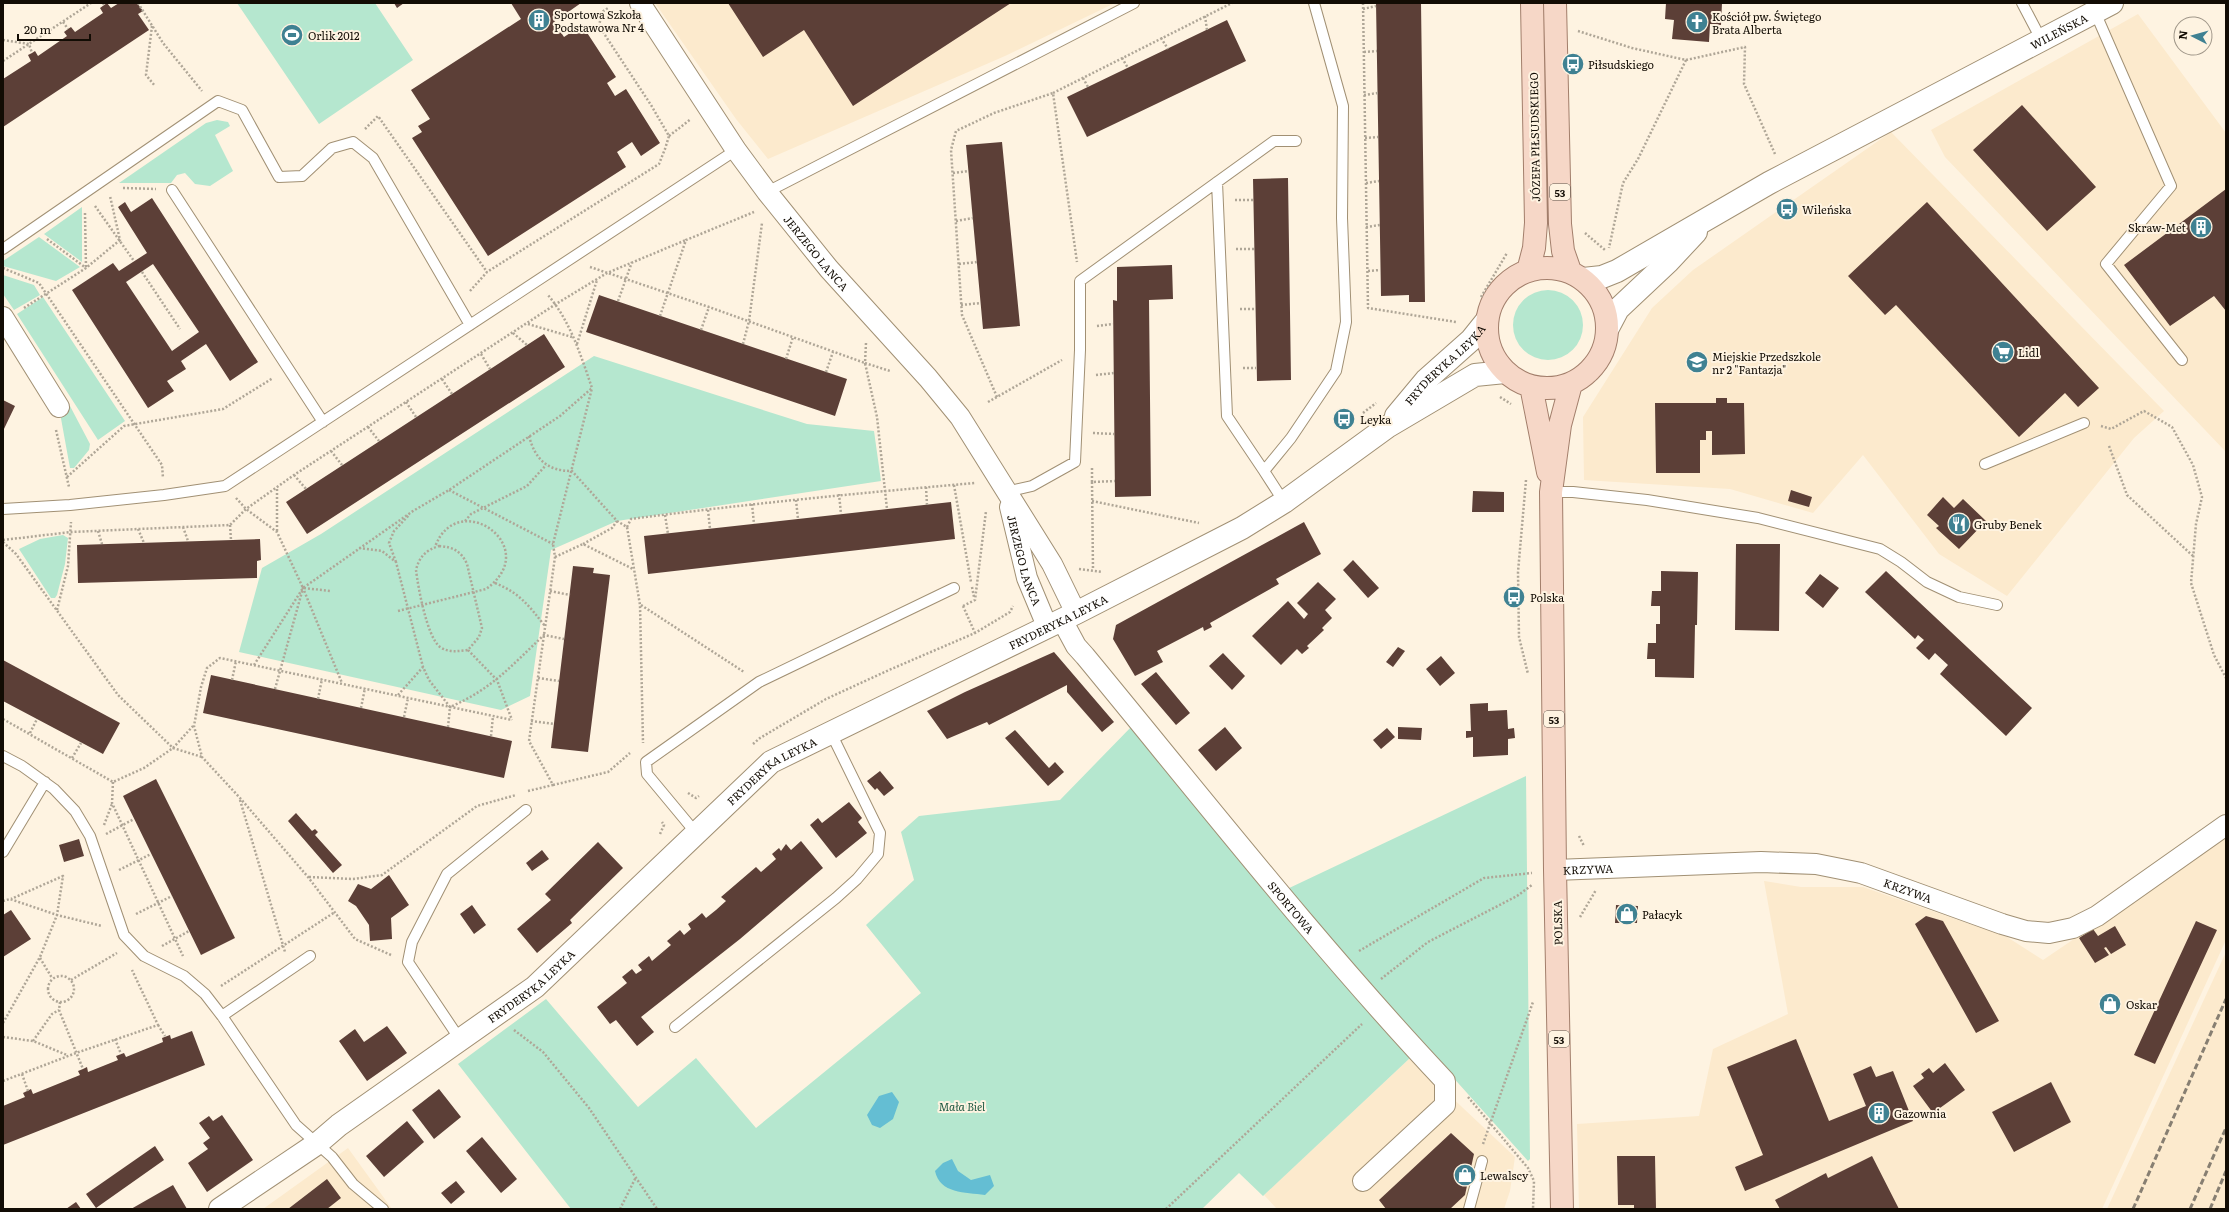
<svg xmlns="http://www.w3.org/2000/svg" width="2229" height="1212" viewBox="0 0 2229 1212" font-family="Literata,serif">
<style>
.built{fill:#fceacd}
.green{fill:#b5e7cf}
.water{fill:#64bed3}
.building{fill:#5c3f37;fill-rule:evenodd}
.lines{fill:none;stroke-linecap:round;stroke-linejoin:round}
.service-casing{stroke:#a19074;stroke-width:12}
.minor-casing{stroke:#a19074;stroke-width:22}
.tertiary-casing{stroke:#a19074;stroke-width:24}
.primary-casing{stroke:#a27e6b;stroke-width:24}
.path{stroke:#afa697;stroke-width:2.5;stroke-dasharray:2 2;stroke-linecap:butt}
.service{stroke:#fff;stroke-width:10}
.minor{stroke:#fff;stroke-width:20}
.tertiary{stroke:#fff;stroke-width:22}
.primary{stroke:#f6d7c7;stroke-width:22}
.rail{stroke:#877f72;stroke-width:3;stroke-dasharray:6 3;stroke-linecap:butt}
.labels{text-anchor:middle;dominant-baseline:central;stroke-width:4;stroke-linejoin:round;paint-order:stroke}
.shield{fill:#fef3e1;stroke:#595146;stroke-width:1}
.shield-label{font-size:10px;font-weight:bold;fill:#120c04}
.poi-label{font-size:11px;fill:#120c04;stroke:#fef3e1;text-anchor:start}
.street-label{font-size:11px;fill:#120c04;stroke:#fef3e1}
.park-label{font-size:11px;font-style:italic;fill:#1d5841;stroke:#fef3e1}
</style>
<rect width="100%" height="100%" fill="#fef3e1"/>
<path class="built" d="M655,3H1115L1005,56L768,159L736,119Z
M2138,14L2226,133V452L1945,157L1931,130Z
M1891,132L2164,411L2134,438L2007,596L1939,554L1863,455L1813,513L1730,489L1584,480L1583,417L1652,308L1693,270Z
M2226,836V940L2102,1209H1579L1577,1124L1699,1116L1713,1049L1788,1014L1764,881L1801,887H1863L2007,937L2043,960Z
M2226,952V1209H2107Z
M1410,1058L1515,1157L1510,1191L1504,1209H1277L1264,1195Z
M348,1148L392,1209H263Z"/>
<path class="green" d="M237,3H375L413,60L319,124Z
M217,120L228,122L230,126L215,135L233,171L210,186L195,184L185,173L177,175L171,183H119L206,123Z
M82,207V262L44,234Z
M39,237L80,267L56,281L3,266V261Z
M3,275L34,285L40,295L14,310L3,294Z
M1513 325a35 35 0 1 1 70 0a35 35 0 1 1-70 0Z
M43,297L125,421L98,440L17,314Z
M594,356L807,424L874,431L881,481L617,521L551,550L530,696L501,710L239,652L262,568L321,534Z
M70,406L90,444L89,450L74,468H70L60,413Z
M63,535L68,538L65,564L57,595L55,598H51L19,549L40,539Z
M1133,725L1410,1058L1263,1196L1239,1173L1202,1209H571L458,1064L546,999L638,1107L696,1058L756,1128L921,993L866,925L914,880L901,832L919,816L1060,800Z
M1526,776L1530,1159L1528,1161L1285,890Z"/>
<path class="water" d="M892,1092L899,1102L893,1119L880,1128L872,1125L867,1115L879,1096Z
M952,1159L958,1171L971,1180L990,1175L994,1186L985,1195C965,1192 940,1194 935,1171L943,1163Z"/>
<path class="building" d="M107,3L111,8L119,3H137L143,11L138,14L149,30L3,127V79L31,61L28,55L32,53L35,51L38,56L67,36L64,32L68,29L71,27L75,32L103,13L100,8Z
M394,3H404L397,8Z
M511,3H581L554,22L564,37L582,25L616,77L607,83L615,96L626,89L660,143L641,156L632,142L617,152L626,167L488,256L412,138L422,132L418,126L430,119L411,90L521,19Z
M728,3H1011L853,106L804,30L763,57Z
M1376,3H1421L1425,302H1409V295L1381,296Z
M1666,3H1722L1721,25L1710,24L1709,42L1672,39L1674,20L1665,19Z
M1227,20L1246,61L1087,137L1067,97Z
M2022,105L2096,187L2047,231L1973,150Z
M1002,142L1020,326L983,329L966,145Z
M1288,178L1291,380L1257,381L1253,179Z
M2226,189V311L2214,296L2170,326L2124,265Z
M152,198L258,362L230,381L206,344L181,361L186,369L167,381L174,391L148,408L72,290L113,263L119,271L147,253L118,207L125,202L131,212ZM153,264L199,332L172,351L126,282Z
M1927,202L2099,388L2078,407L2065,393L2019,437L1896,305L1885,315L1848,276Z
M1172,265L1173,299L1149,300L1151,496L1115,497L1113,300L1117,301V267Z
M599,295L847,379L835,416L586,332Z
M544,334L565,367L307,534L286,502Z
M1716,398H1727V403H1744L1745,454L1712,455V431H1706V440H1700V473H1656L1655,403H1716Z
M3,400L15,406L3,431Z
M1791,490L1812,497L1809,507L1788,501Z
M1473,491L1504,492V512H1472Z
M1943,497L1954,508L1963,499L1986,521L1959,549L1936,528L1939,526L1927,515Z
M951,502L955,539L648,574L644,536Z
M1304,522L1321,554L1276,579L1279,584L1210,623L1212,627L1204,631L1203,627L1157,651L1163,662L1135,676L1113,639L1116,625Z
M260,539L261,560L257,561V578L78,583L77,545Z
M1736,544H1780L1779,631L1735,630Z
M1353,560L1379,588L1368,598L1343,570Z
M573,566L594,568L593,573L610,575L588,752L551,748Z
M1661,571L1698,572L1697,625H1695L1694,678L1655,677V659H1647L1648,643H1656V624H1660V606H1651L1652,591H1661Z
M1886,571L2032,708L2006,736L1940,674L1948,665L1935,653L1929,660L1916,648L1924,640L1918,635L1915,639L1865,592Z
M1820,574L1839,588L1823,608L1805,593Z
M1318,582L1336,599L1325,610L1332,618L1322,628L1324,630L1307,646L1309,648L1302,654L1297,649L1281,665L1252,636L1288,601L1304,619L1308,614L1297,603Z
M1398,647L1405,651L1393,667L1386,662Z
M1054,652L1114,722L1102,732L1067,692V685L989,725L987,722L947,739L927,711L965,692Z
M1223,653L1245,676L1232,690L1209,666Z
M1441,656L1455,673L1440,686L1426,669Z
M3,660L120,723L103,754L3,701Z
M1156,672L1190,713L1176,725L1141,684Z
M211,675L512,741L504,778L203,713Z
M1488,703V711L1507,710L1508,729L1514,728L1515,738L1508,739V755L1473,757V737L1466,738V731H1471L1470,704Z
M1225,727L1242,748L1216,771L1198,750Z
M1398,727L1422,728L1421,740L1398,739Z
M1387,728L1395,737L1381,749L1373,740Z
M1015,730L1049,768L1055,762L1064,772L1048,786L1005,738Z
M880,771L894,788L884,796L877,788L875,790L867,781Z
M156,779L235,938L201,955L123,796Z
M849,802L862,818L858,822L867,833L836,858L810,825L818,818L822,823Z
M296,813L312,831L315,829L318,832L315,835L342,865L333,873L288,821Z
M79,839L84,856L64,862L59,845Z
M801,841L823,868L740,939L641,1017L654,1032L637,1046L616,1020L610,1024L597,1007L627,983L622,977L632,969L636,974L642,970L638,965L649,956L652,961L671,945L667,941L680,930L684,935L691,929L688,924L695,919L702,913L706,918L716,910L726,901L721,897L756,867L761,872L776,859L772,854L779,848L781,851L786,844L791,850Z
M598,842L623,868L570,920L572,923L537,953L517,929L551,900L545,894Z
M542,850L549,859L532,871L526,863Z
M389,875L409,905L391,918L392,939L370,941L369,925L356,906L348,901L358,884L371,889Z
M472,905L486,925L474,934L460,914Z
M1616,905L1638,906L1637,923H1615Z
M11,910L31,939L3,957V915Z
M1926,916L1943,921L1999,1021L1976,1033L1915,924Z
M2196,921L2217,930L2155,1064L2134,1055Z
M2115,926L2126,945L2111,954L2106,947L2104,948L2109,955L2095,963L2079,938L2093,929L2098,936Z
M387,1026L407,1053L367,1081L339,1041L355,1029L364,1042Z
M192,1031L205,1065L3,1145V1106L25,1097L23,1093L31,1089L33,1094L80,1075L78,1071L83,1069L87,1067L88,1072L118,1060L116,1056L124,1053L126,1057L163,1042L162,1038L170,1035L171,1039Z
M1796,1039L1829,1121L1866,1106L1853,1074L1871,1066L1876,1077L1893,1071L1913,1121L1745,1191L1735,1167L1763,1155L1727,1067Z
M1945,1063L1965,1090L1933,1113L1913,1086L1924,1078L1921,1074L1929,1068L1933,1073Z
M2051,1082L2071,1122L2014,1152L1992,1112Z
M439,1089L461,1117L434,1139L412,1110Z
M222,1115L253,1160L207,1192L188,1163L208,1149L203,1143L210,1138L199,1123L209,1116L213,1121Z
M407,1121L424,1142L384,1177L366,1156Z
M1451,1133L1474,1154L1465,1195L1450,1209H1386L1379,1200Z
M482,1137L517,1179L501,1193L466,1151Z
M155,1146L164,1160L96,1208L86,1194Z
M1617,1156H1655L1656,1209H1634V1205H1618Z
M1872,1156L1899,1209H1780L1775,1200L1826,1173L1828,1178Z
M327,1179L341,1198L327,1209H288Z
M456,1181L465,1192L451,1204L441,1193Z
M173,1185L187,1209H131Z
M76,1202L81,1209H66Z"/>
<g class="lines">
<g class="service-casing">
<path id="service" d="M2022,3L2042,41
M2095,12L2171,186L2106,264L2182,360
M1217,182L1227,416L1264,471
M172,190L323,422
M767,192L1134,3
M3,249L218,101L242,110L279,177L302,176L332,148L353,142L373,158L470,325
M1985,464L2084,423
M1006,492L1032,486L1075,462L1080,350V281L1274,141H1296
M1551,492H1573L1647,500L1758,518L1880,549L1901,562L1927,582L1959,597L1997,605
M1284,502L1264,471L1291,438L1336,371L1346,322L1342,218L1343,106L1314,3
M3,509L70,505L164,495L225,486L736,150
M3,756L22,766L54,789L75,811L90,836L124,935L144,956L184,976L205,994L222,1016L310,956
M696,833L647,774L646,762L759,682L954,588
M3,852L45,782
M222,1016L296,1125L332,1157L353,1184L383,1209
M675,1027L836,898L857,879L878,854L880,833L831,733
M461,1041L408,962L412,942L447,874L526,810
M1469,1209L1482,1161"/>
</g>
<g class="minor-casing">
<g id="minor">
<path id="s1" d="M640,3L736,150L767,192L829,269L928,378L960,417L1052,564L1076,613"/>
<path d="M3,317L59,407"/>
<path id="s2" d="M1010,507L1027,578L1047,626"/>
<path id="s3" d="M1062,620L1076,646L1085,656C1203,799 1318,946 1445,1081V1105L1363,1181"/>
<path id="s4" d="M1555,870L1761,862L1816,864L1861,873L2002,924L2026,931L2049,933L2073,928L2097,916L2226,825"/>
</g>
</g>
<g class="tertiary-casing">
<g id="tertiary">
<path id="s5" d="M1583,279L1602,277L1617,271L1769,183L2112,3"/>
<path d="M1608,328L1618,309L1668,262L1696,232"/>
<path id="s6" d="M1396,416L1426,380L1471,340L1487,320"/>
<path id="s7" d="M220,1209L318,1143L339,1125L535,987L771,762L1076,613L1242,528L1284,502L1387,427L1475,375L1505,372"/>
</g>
</g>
<g class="primary-casing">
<path id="primary" d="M1555,3L1560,224L1563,251L1570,271
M1487 328a60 60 0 1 1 120 0a60 60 0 1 1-120 0Z
M1528,271L1534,248L1536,223L1532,3
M1531,386L1548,472
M1562,1209L1555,870L1551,492L1560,425L1571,384"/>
</g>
<path class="path" d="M103,3L104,5
M138,3L163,43L202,91
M1363,3L1368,308L1456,322
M1363,9L1376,6
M1205,16L1207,30
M63,22L68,29
M152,26L146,75L155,86
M1578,31L1632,48L1686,60L1638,159L1623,183L1609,248
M1161,38L1168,49
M3,40L29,44L32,53
M1364,52L1377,51
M1122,58L1128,68
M1686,60L1745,47L1744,84L1775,154
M3,61L91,3
M1083,78L1088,87
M1053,93L1232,3
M1364,95L1378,93
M365,129L378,116L487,272
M669,136L691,119
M1365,138L1378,137
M953,173L968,171
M1366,183L1379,181
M123,188L156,189
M1235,200H1253
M95,206L134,261
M85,213L86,268
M956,221L973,218
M1366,227L1380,225
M1585,233L1605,250
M47,239L86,268
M1236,249H1254
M959,264L977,262
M590,267L709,307L865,363L877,417L887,509
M3,268L39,283L162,465L163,478
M1368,271L1380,270
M142,272L180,329
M470,291L487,272L659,164L665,149L669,136L651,105L599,26L602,12L608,8
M1481,297L1507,253
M618,301L632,262
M961,305L981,303
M24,308L86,268L120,240L110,196
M1240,309H1255
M660,316L686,240L754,212
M528,324L572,337
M1097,326L1113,324
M701,330L709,307
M513,333L527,345
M866,343L865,363L890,371
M577,344L597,280
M743,344L749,321L762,223
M481,354L490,369
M786,359L793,337
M1243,368H1256
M826,372L833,352
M1096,375L1114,373
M442,379L452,394
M1594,380L1612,350
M997,397L962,315L951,150L956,131L994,113L1053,93L1077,262
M1500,397L1511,404
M406,402L416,417
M988,402L1062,360
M1363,413L1376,403
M2101,426L2111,429L2144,411L2172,427L2193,465L2202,497L2196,524L2191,583L2214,655L2226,678
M368,427L379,441
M56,430L69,487
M1093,433L1114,434
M529,436C535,459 547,471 572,471L617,521L627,527L640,605L643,743
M2109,446L2127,495L2193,556
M331,451L342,465
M1092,468V482L1115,481
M294,475L306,489
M67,477L124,426L223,409L273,378
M1526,480L1518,572L1519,637L1528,674
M1092,482L1093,570
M954,485L971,582
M926,487L927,505
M449,490L553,544
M839,494L841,514
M236,498L246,509L277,532L303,588
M796,500L798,519
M1092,501L1199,523
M752,504L754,524
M708,510L710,529
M665,515L668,534
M465,521L471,514L527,486L546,465
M230,525L231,540
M183,527L188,541
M627,527L631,519C745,504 860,493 975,483
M138,529L144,543
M98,531L102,544
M277,531V488
M3,540L71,532L230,525L246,509L294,475L556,304L607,273L686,240
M3,542L16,554L118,695L173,748L202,757
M583,544L612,528L617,521
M439,546C453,547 461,551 467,564L482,628L479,637L468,650C458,651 449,653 440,647C427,637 418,587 416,570C419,557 426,550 439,546Z
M359,548L382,551L396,562L423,667L429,680L450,707C492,689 511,666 544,635L564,639
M555,557L583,544L633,569
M396,562L389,543L394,531L409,515
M1079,569L1102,572
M495,583C520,593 529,606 545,626
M972,587L974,597
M304,588L330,591
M550,591L570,595
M641,605L744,672
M963,606L975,600L986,511
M963,606L975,633
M57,610L68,566L71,522
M398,611L486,589C545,547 457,486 435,547
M468,650L497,680L512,720
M254,665L303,588L413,511L449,490L560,416L592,388C581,356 570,320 547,294
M538,678L559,681
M232,680L236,661
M275,689L303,588L342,683
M398,695L423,667
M318,699L322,679
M361,708L365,688
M404,717L408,698
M3,719L113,782L144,768L173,748L193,726
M531,721L554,724
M448,727L450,707
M30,733L37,719
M491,736L493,716
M753,744L760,738L826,699L889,670L975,633L1010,612L1013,606
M72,758L81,743
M113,782L112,803L183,956
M553,785L608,772L630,753
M528,791L553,785L529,741L555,557L553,544L592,388
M688,793L696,798L699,796
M240,800L285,952
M104,825L112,804
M106,834L134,819
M660,834L664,825L662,822
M1579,836L1584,846
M119,870L151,854
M309,877L353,879L382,875L477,806L516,795
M3,901L10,899L57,915L102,926
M136,914L172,896
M1580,917L1596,890
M162,946L189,931
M1359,951L1484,878L1532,873
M391,955L355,939L308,877L240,798L202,757L194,726L201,687L207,668L220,658L512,720
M40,958L52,978
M48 989a13 13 0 1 1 26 0a13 13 0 1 1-26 0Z
M1381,979L1428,942L1517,896L1532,885
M71,980L117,953
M221,986L335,912
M60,1002L59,1010L83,1069
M3,1023L40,957L57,915L63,876L11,899
M158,1025L165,1036
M514,1030L543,1052L589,1108L657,1209
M3,1037L33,1041L67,1055
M115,1039L121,1054
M33,1041L52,1014L59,1010
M22,1074L28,1091
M3,1081L76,1053L158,1025L132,970
M1468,1097L1528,1168L1534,1181L1533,1209
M1483,1144L1533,1002
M620,1209L636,1177
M1166,1209L1362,1024"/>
<use href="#service" class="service"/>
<use href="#minor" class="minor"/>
<use href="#tertiary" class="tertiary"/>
<use href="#primary" class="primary"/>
<path class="rail" d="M2133,1209L2226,999
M2190,1209L2226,1128
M2210,1209L2226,1171"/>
</g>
<defs>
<g id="building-disc" transform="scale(1.15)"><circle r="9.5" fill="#3f8192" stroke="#fef3e1"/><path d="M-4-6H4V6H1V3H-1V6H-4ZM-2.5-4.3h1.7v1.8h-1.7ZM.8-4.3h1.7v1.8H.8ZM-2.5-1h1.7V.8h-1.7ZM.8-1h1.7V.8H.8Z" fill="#fff"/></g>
<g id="church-disc" transform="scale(1.15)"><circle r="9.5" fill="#3f8192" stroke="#fef3e1"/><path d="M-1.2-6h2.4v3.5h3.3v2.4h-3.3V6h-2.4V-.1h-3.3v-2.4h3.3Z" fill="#fff"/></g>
<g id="stadium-disc" transform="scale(1.15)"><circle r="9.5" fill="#3f8192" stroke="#fef3e1"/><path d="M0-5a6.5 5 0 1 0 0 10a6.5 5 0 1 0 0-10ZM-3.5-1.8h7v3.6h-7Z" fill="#fff"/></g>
<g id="bus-disc" transform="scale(1.15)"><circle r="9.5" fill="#3f8192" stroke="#fef3e1"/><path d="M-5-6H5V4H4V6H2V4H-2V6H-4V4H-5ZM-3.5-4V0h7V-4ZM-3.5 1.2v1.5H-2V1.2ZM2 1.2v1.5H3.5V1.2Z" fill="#fff"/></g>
<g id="supermarket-disc" transform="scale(1.15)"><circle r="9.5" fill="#3f8192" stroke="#fef3e1"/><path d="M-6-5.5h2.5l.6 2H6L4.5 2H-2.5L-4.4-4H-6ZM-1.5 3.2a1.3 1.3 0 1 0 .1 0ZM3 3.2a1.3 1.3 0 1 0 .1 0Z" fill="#fff"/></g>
<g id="school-disc" transform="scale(1.15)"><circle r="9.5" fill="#3f8192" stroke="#fef3e1"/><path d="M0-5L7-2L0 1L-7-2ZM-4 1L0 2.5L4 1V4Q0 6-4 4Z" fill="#fff"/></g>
<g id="restaurant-disc" transform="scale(1.15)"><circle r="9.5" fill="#3f8192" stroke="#fef3e1"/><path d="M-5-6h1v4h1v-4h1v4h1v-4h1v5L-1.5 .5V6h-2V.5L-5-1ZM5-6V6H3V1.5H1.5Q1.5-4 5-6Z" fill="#fff"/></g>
<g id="shop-disc" transform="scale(1.15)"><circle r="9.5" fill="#3f8192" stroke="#fef3e1"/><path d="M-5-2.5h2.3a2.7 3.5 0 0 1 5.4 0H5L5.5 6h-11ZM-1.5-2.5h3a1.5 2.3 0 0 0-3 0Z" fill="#fff"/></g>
</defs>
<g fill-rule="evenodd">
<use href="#building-disc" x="539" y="20"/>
<use href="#church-disc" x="1697" y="22"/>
<use href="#stadium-disc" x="292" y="35"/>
<use href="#bus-disc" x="1573" y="64"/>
<use href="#bus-disc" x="1787" y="209"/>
<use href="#building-disc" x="2201" y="227"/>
<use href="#supermarket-disc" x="2003" y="352"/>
<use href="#school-disc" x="1697" y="362"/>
<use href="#bus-disc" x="1344" y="419"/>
<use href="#restaurant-disc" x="1959" y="524"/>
<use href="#bus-disc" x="1514" y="597"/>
<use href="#shop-disc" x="1627" y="914"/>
<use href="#shop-disc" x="2110" y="1004"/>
<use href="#building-disc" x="1879" y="1113"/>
<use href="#shop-disc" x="1465" y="1175"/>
</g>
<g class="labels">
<g class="shield">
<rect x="1550" y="184" width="20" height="16" rx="3"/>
<rect x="1544" y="711" width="20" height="16" rx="3"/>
<rect x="1549" y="1031" width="20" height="16" rx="3"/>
</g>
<g class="shield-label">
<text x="1560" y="192">53</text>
<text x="1554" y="719">53</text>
<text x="1559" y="1039">53</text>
</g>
<g class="poi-label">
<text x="554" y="14">Sportowa Szkoła<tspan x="554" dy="13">Podstawowa Nr 4</tspan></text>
<text x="1712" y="16">Kościół pw. Świętego<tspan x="1712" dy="13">Brata Alberta</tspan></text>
<text x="308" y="35">Orlik 2012</text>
<text x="1588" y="64">Piłsudskiego</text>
<text x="1802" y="209">Wileńska</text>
<text x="2186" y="227" text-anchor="end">Skraw-Met</text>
<text x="2018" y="352">Lidl</text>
<text x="1712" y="356">Miejskie Przedszkole<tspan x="1712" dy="13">nr 2 "Fantazja"</tspan></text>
<text x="1360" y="419">Leyka</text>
<text x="1974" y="524">Gruby Benek</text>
<text x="1530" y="597">Polska</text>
<text x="1642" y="914">Pałacyk</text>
<text x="2126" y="1004">Oskar</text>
<text x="1894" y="1113">Gazownia</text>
<text x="1480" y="1175">Lewalscy</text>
</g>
<g class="street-label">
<text stroke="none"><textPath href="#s5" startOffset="538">WILEŃSKA</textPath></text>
<text transform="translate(1534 137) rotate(-91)">JÓZEFA PIŁSUDSKIEGO</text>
<text stroke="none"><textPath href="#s1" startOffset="306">JERZEGO LANCA</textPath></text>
<text stroke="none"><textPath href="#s6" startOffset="71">FRYDERYKA LEYKA</textPath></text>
<text stroke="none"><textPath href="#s2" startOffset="55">JERZEGO LANCA</textPath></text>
<text stroke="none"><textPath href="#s7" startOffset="1031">FRYDERYKA LEYKA</textPath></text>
<text stroke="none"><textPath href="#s7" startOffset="707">FRYDERYKA LEYKA</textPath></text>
<text stroke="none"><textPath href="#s4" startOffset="33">KRZYWA</textPath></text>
<text stroke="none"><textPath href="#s4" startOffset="357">KRZYWA</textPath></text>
<text stroke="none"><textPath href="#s3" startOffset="368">SPORTOWA</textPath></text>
<text transform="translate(1557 923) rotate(-91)">POLSKA</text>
<text stroke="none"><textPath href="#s7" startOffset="383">FRYDERYKA LEYKA</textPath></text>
</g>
<g class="park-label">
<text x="962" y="1106">Mała Biel</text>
</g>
</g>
<rect width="2229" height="1212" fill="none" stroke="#120c04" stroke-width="8"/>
<g transform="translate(2193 36) rotate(276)"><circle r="19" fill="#fef3e1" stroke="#a09789"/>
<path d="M0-3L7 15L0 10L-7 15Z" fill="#3f8192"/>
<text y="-6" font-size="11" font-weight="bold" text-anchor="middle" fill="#120c04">N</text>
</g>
<path d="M18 34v6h72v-6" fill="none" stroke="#120c04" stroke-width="2"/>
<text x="24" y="34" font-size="12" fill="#120c04" stroke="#fef3e1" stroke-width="3" paint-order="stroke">20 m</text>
</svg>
